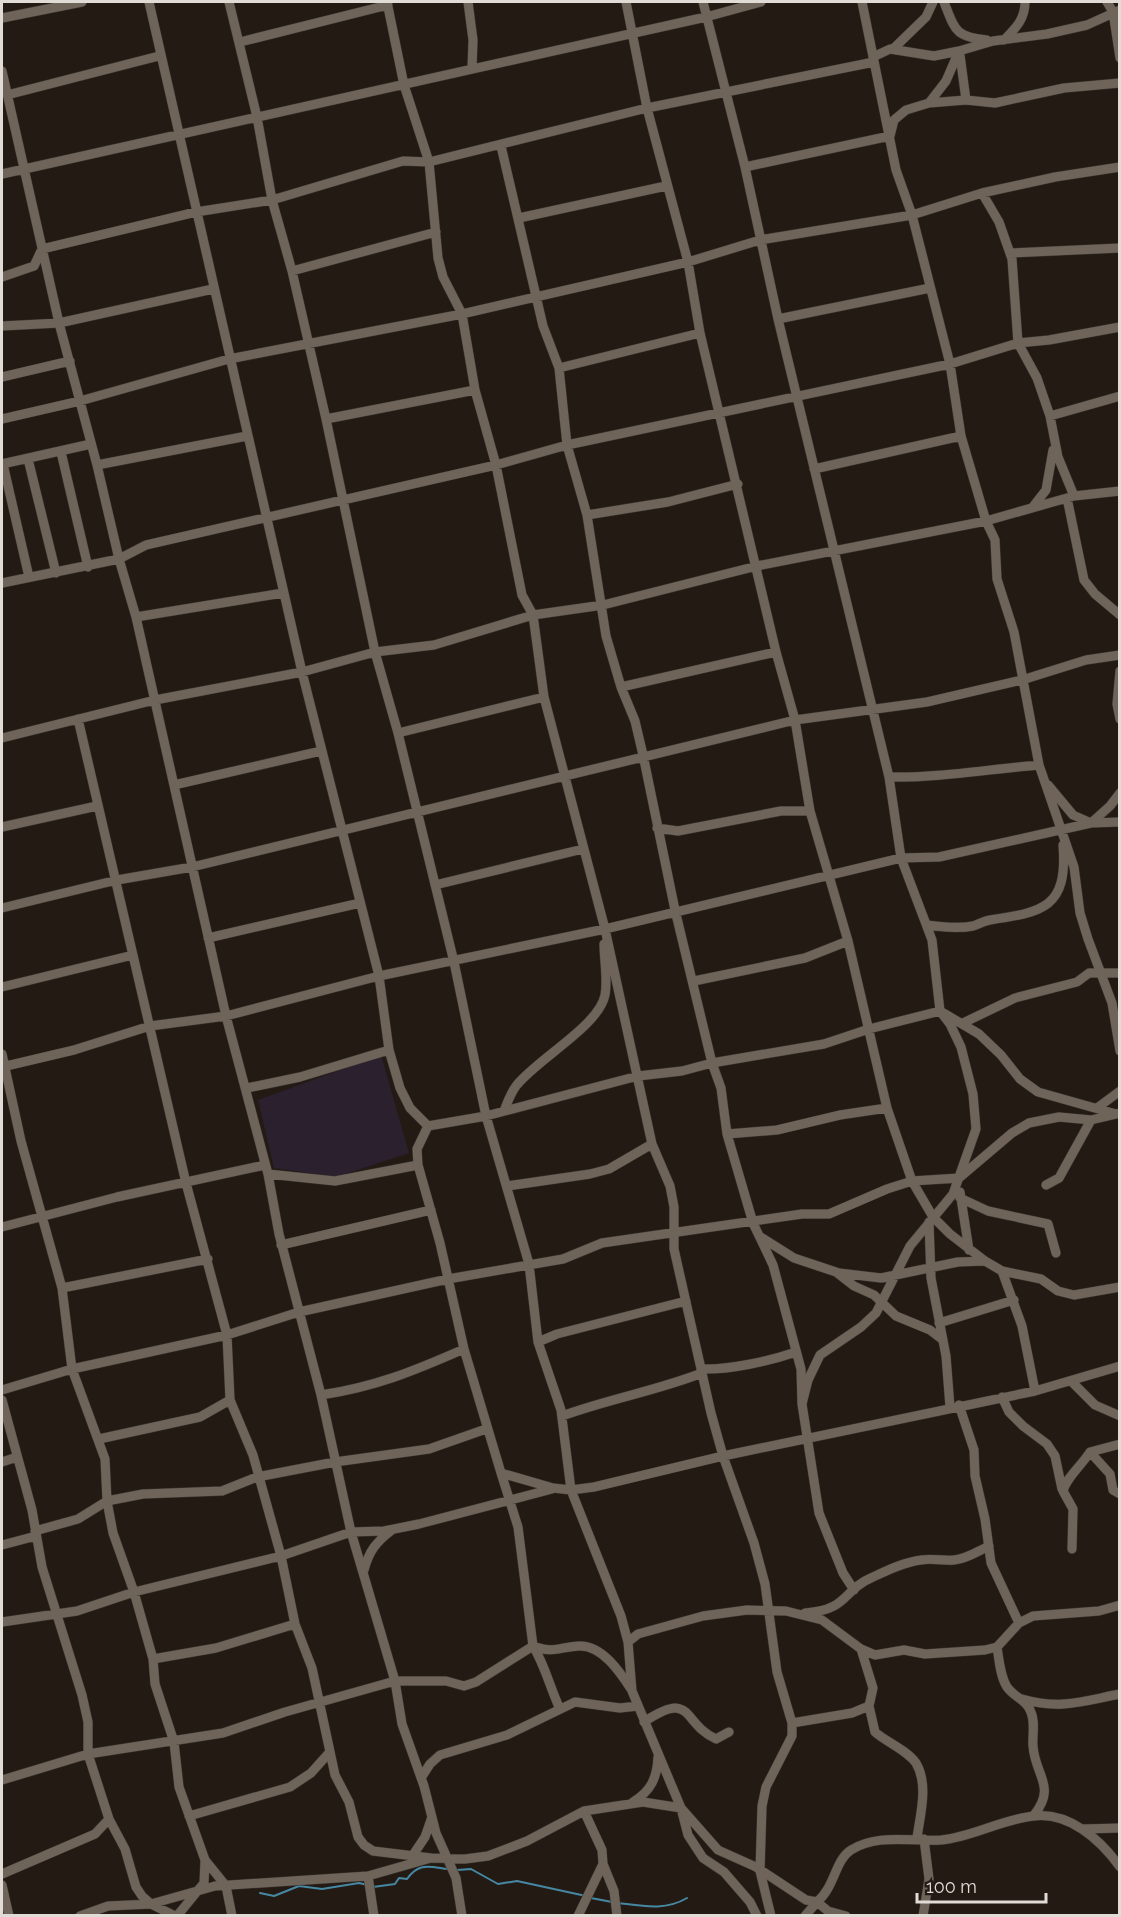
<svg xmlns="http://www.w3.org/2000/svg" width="1121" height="1917" viewBox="0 0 1121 1917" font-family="Raleway,sans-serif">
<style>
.education{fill:#2a202e}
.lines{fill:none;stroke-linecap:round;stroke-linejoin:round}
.stream{stroke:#4688a4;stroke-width:2}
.minor-casing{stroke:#3b3531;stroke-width:10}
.minor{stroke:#6e645a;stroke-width:9}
</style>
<rect width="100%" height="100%" fill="#231b13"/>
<path class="education" d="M381,1055L409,1153L336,1177L274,1168L258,1100Z"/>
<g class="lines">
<path class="stream" d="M457,1870L471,1869L498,1884L517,1881L586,1896
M373,1887L395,1884L399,1878L407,1879C419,1862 430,1867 448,1869
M260,1893L274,1896L299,1886L322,1889L359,1883L368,1885
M591,1898L612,1902
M618,1903C643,1906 665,1911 687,1898"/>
<g class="minor-casing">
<path id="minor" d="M149,2L302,672L379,976L389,1050L400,1088L410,1108L428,1126L417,1149L418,1165L440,1243L464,1349L501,1473L553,1488L571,1490L594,1487L723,1456L1035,1391L1120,1366
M229,2L257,117L272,200L292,271L326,419L375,652L398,733L454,962L486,1116L529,1264L538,1342L561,1410L571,1490L621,1616L628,1642L632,1691L681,1808L688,1835L703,1858L724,1872L750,1902L757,1916
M387,2L404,85L429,162L438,258L443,277L462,314L475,390L496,465L522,595L533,615L544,697L605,929L652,1144L670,1186L674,1207V1249L711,1413L723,1456L754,1543L765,1584L777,1672L792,1723V1736L766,1787L762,1806L760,1871L771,1916
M468,2L473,40L472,68
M626,2L647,108L688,262L700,333L776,652L795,720L810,811L848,941L887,1108L912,1181L933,1217L950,1234L985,1261L1002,1271L1041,1279L1058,1291L1074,1295L1120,1287
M703,2L745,167L778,319L889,777L901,858L932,940L940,1011L950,1024L961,1047L973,1094L976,1129L953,1194L910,1246L876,1313L861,1327L820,1355L808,1380L802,1404
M862,2L896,170L912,215L950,364L961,436L986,521L995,540L997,579L1014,632L1039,765L1074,867L1080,913L1088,939L1112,1003L1120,1051
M944,2C955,30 955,37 987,40
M1107,2L1113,12L1120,58
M2,18L82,2
M1004,40C1016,28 1025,19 1025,2
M240,42L388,5
M893,49L926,17L933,2
M960,55L966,100
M873,57L890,49L934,56L959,51L993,41L1047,34L1087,25L1120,10
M2,71L59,323L2,326
M7,95L159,56
M929,103L946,81L959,51
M501,146L543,326L559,368L567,445L587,515L606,636L621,687L635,721L643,755L675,910L712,1063L721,1088L727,1134L753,1223L773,1265L801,1369L802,1404L819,1513L843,1573L854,1590
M745,167L890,136L894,120L906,110L929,103L966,100L995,103L1064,88L1120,83
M2,174L706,17L761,2
M982,193L999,222L1012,259L1018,343L1037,378L1050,416L1058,457L1074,496
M519,218L666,186
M1010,253L1120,248
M292,271L436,232
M2,277L34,266L42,249L196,212L272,200L403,161L429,162L647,108L874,62
M213,289L59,323L97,465L119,559L146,545L496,465L567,445L950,364L1018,343L1049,340L1120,327
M778,319L930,288
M559,368L700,333
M2,377L70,361
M1050,416L1120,396
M2,419L80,401L229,359L462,314L688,262L760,240L912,215L982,193L1055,177L1120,167
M326,419L475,390
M61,452L88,567
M28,459L56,573
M2,464L91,444
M3,464L29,577
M97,465L247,436
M814,469L961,436
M1067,498L1084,580L1095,594L1120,615
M1032,508L1046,490L1053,450
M587,515L668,502L738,484
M2,583L119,559L136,617L226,1016L268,1174L279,1234L321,1395L351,1532L395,1681L402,1724L424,1786L436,1833L456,1878L462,1916
M136,617L283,593
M1120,671L1117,704L1120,719
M621,687L776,652
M78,719L186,1183L227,1335L230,1400L253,1455L281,1556L295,1624L312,1668L335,1775L349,1802L358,1837L364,1845L373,1851L431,1858
M398,733L544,697
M2,738L155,700L302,672L375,652L434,645L533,615L603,605L757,566L986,521L1074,496L1120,491
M889,777C939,778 989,769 1039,765
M174,785L321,751
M1048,785L1073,815L1091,823L1110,806L1120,793
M2,827L97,806
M657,828L678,831L781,811H810
M435,885L583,849
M2,908L117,880L192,867L795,720L927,702L1022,680L1086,660L1120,655
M927,925C942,927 958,929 973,926C979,924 984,921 990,920C1043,912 1068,908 1063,845
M208,938L360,903
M694,981L805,958L848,941
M2,987L133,955
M963,1023L1015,998L1077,982L1089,973H1120
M2,1054L21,1141L62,1288L72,1369L105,1459L107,1501L113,1533L134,1592L153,1659L155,1684L174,1742L179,1787L205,1860L226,1886L232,1916
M2,1067L74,1050L150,1026L226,1016L379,976L605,929L901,858L939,857L1091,823L1120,822
M247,1088L300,1077L389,1050
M1097,1108L1120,1091
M504,1111C507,1103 511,1093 516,1086C537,1059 599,1026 605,995C608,980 604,960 604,944
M428,1126L486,1116L638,1076L682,1071L712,1063L824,1044L869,1029L940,1011L979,1034L1001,1055L1020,1079L1038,1092L1116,1114
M727,1134L777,1130L840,1115L887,1108
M268,1174L335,1181L418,1165
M1046,1185L1059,1178L1091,1120
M507,1186L590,1174L609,1169L652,1144
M960,1192L969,1250
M960,1198L988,1211L1048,1224L1056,1253
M929,1222L931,1278L946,1356L950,1407
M2,1227L117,1197L265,1165
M759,1236L794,1258L836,1272L854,1286L874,1295L896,1316L930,1330L943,1340
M281,1245L431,1210
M1002,1271L1022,1326L1035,1391
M839,1273L881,1278L958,1262L985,1261
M62,1288L208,1259
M939,1323L1014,1300
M538,1342L557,1334L686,1301
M702,1369C729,1370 770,1361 796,1352
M1071,1381L1095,1405L1120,1416
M2,1390L72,1369L227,1335L299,1312L448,1279L563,1259L602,1243L802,1214H829L887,1189L912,1181L959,1178L1012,1133L1029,1123L1059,1117L1091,1120L1120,1113
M321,1395C375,1387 414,1371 464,1349
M1002,1397L1009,1412L1023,1426L1047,1444L1055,1456L1062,1489
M2,1400L32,1510L42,1567L82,1695L88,1722V1754L109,1819L125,1849L136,1887L142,1896L151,1904L175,1916
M959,1405L974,1450L975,1476L985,1519L991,1563L1019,1623
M562,1416C608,1399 656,1391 702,1373
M99,1439L200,1417L230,1400
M1090,1452L1110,1474L1113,1490L1120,1494
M2,1462L17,1457
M501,1473L518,1527L533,1646C545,1665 550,1688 560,1709
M35,1531L78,1519L107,1501L143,1494L222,1491L257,1477L335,1462L429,1449L486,1429
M2,1545L36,1536
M1072,1549L1073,1509L1063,1491C1066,1478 1082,1465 1090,1452L1120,1444
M364,1570C369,1551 376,1542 392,1530
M805,1613C849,1610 842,1590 873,1577C888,1570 905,1562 921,1560C932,1558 943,1561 954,1560C967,1559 978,1551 989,1546
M2,1622L77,1611L134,1592L281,1556L351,1532L384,1531L419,1524L552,1489
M628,1642L638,1634L703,1616L747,1610L786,1611L822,1620L861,1649L875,1655L904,1650L925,1654L985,1650L997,1647L1019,1623L1033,1616L1099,1611L1120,1605
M997,1647C999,1659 1000,1676 1007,1687C1013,1696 1026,1700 1030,1710C1036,1721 1032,1734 1033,1746C1035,1776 1057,1786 1034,1815
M861,1649L873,1688L869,1706L875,1732C886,1742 907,1750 916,1763C929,1785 920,1815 917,1838
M153,1659L216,1648L295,1624
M1022,1699C1060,1710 1083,1701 1120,1694
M644,1722C694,1689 681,1723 716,1739L729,1732
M792,1723L852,1713L869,1706
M421,1778L430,1764L440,1755L507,1735L575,1702L620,1708L638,1706
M2,1780L88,1754L223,1733L285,1712L395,1681H446L464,1686L476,1682L533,1646C554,1654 559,1647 579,1646C602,1645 620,1672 631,1689
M633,1802C651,1791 657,1778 658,1757
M189,1816L290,1787L311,1773L328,1754
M1083,1829L1120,1828
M411,1858L425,1837L432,1817
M603,1864L614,1891L617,1916
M2,1874L95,1834L109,1819
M368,1876L374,1916
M2,1885L9,1916
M80,1916L108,1906L151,1904L215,1886L368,1876L431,1858L465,1859L488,1856L527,1841L584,1811L643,1802L681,1808L718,1850L756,1867L806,1900L817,1902C835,1887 835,1860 851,1850C878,1833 911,1842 941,1840C973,1837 1002,1819 1034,1816C1069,1812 1100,1839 1120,1867
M177,1916L204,1883L205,1860
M578,1916L603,1864L602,1850L584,1811
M805,1916L817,1902L828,1911L846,1916
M923,1916L929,1879L924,1839"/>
</g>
<use href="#minor" class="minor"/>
</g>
<rect width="1121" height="1917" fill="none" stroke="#e1dbd6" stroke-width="6"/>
<path d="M917 1893v9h129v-9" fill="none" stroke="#e1dbd6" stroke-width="3"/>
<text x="926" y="1893" font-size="18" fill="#e1dbd6" stroke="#231b13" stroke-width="4.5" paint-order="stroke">100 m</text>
</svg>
